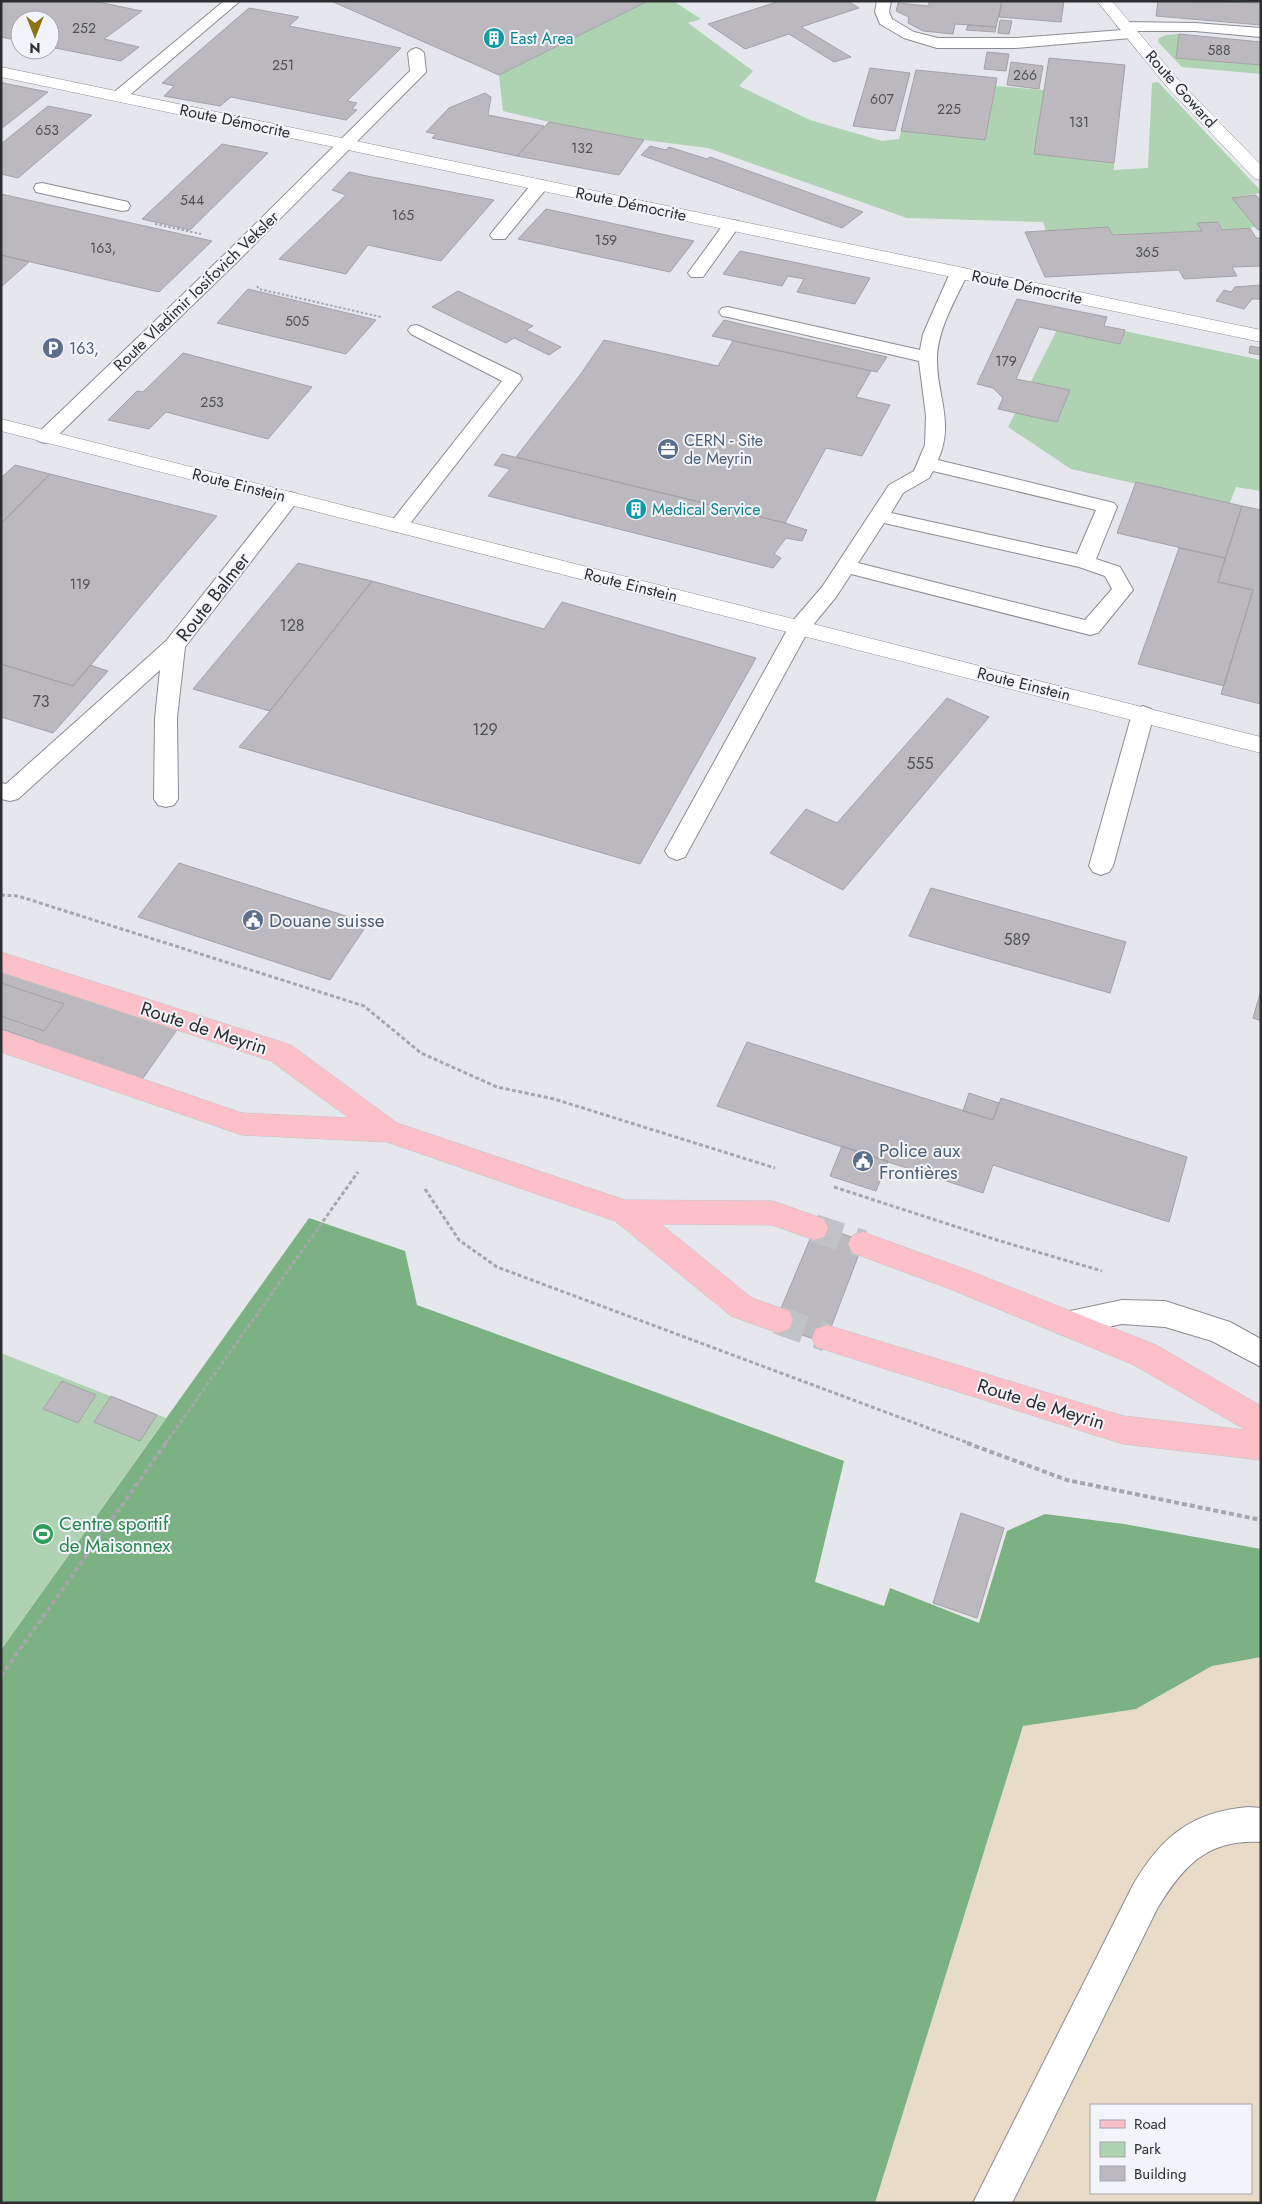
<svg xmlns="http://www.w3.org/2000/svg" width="1262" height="2204" viewBox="0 0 1262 2204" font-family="Jost,sans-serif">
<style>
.industrial{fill:#e8dbc8;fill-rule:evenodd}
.green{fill:#aed2b2}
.forest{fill:#7cb183}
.building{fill:#bcb9be;stroke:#a4a2a6}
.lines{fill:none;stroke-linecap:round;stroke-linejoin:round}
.primary-tunnel{stroke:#c0c2c6;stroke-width:28;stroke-dasharray:28 14;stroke-linecap:butt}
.lane-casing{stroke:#8c8d92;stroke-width:2}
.street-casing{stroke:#8c8d92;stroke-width:1}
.primary-casing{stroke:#c4c4c5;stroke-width:1}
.path-far2{stroke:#a5a7ab;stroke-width:2;stroke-dasharray:2.5 2;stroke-linecap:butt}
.path-far1{stroke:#a5a7ab;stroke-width:3;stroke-dasharray:4 2.5;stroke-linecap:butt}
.path{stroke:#a5a7ab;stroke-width:4;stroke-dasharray:5 3;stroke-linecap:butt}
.lane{fill:#fff;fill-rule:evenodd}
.street{fill:#fff;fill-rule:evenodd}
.primary{fill:#fdbfc8;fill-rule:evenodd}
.labels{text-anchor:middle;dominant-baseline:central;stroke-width:4;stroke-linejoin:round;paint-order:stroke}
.far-number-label{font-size:14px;fill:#515154}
.far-culture-label{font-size:16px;fill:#0d838f;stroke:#f3f4fa;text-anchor:start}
.far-street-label{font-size:16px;fill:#2d2e30;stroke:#f3f4fa}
.far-service-label{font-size:16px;fill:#4e5e75;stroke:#f3f4fa;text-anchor:start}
.number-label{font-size:16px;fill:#515154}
.street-label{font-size:19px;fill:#2d2e30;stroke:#f3f4fa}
.service-label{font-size:19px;fill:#4e5e75;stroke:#f3f4fa;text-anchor:start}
.leisure-label{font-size:19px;fill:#27864d;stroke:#f3f4fa;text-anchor:start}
</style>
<rect width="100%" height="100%" fill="#e5e7ec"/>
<path class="industrial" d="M1079,1547L1261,1609V2203H875ZM1091,2105H1251V2193H1091Z"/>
<path class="green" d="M648,1H673L701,19L688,23L753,71L739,86L810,120L882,141L899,139L901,131L985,140L995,86L1044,90L1034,154L1114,163V170L1148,168L1152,83L1158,82L1261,191V193L1232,198L1256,227L1222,230L1218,222L1198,223L1202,231L1113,235L1046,231L1043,222L907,218L708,148L644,140L549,122L503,111L499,75Z
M1179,34L1176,58L1261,65V74L1182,67L1158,42L1159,38L1166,35Z
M1063,318L1261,360V491L1236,487L1229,505L1071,469L1008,427Z
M1,1353L166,1418L1,1650Z"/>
<path class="forest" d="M309,1218L405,1251L417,1305L844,1461L815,1582L884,1606L890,1588L979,1623L1007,1531L1045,1514L1124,1524L1261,1549V1657L1212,1666L1136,1709L1023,1726L875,2203H1V1650Z"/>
<path class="building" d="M1,1H93L142,11L104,39L139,47L121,61L50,47V20H20V41L1,37Z
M331,1H648L499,75Z
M780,1H848L859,8L801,27L851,57L834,62L789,34L745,49L708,24Z
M929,1H1002L996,27L955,24L953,34L923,31L908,23L909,17L896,11L898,3L929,6Z
M1002,1H1064L1061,22L999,17Z
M1158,1L1261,3V25L1156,16Z
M249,8L299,17L289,26L401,48L347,101L357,103L352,109L357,110L346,120L231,97L220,106L164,96L174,86L162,83Z
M1000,20L1012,21L1009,34L998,33Z
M968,25L996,27L995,32L966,30Z
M1179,34L1261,42V65L1176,58Z
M987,52L1009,54L1006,71L984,69Z
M1049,58L1125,65L1114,163L1034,154Z
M1011,62L1043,66L1039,89L1007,85Z
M870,68L910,73L895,131L853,126Z
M916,70L997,78L985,140L901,131Z
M1,82L8,84L48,92L1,129Z
M485,93L491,97L488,115L544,126L517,156L432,138L436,134L426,132L449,108Z
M48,106L92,115L18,178L1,174V144Z
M549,122L644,140L619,175L517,156Z
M222,144L268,153L190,230L142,219Z
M650,146L666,150L669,147L707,159L710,157L863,212L842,228L641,155Z
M349,172L367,176L494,200L441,261L368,245L346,274L279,259L346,195L332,190Z
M1,194L212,241L159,292L1,255Z
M1256,195L1261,201V229L1258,230L1232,198Z
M546,209L680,238L694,241L670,272L518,239Z
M1218,222L1222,230L1250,228L1256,238H1261V266L1232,267L1237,276L1184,279L1179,270L1045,277L1025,232L1108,227L1113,235L1202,231L1197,223Z
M740,251L870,278L855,304L797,292L804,279L788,276L782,286L723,274Z
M1,255L29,262L1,287Z
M1261,285V299H1252L1244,309L1216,301L1224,290L1231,292L1235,287Z
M248,289L376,320L346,354L217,323Z
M458,291L533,326L526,330L561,347L549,355L514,338L506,343L432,307Z
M1017,299L1107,317L1104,326L1125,330L1120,344L1039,327L1016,379L1070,390L1057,422L998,409L1003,398L993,388L977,384Z
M724,320L744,325L887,357L877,372L712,336Z
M604,340L718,366L733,341L871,371L856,397L890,405L862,456L826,448L785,523L516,457L580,375Z
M1250,346L1261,348V355L1249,353Z
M183,353L312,387L268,439L166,412L149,429L108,420L137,391L143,392Z
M502,454L785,523L807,530L802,541L786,538L774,554L781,558L773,568L488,496L510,469L494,465Z
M15,465L50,474L1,524V478Z
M50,474L217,516L73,686L1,664V524Z
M1136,482L1242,506L1225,558L1117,533Z
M1242,506L1261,510V704L1221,694L1253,590L1218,582Z
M1179,548L1225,558L1218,582L1253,590L1224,686L1138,664Z
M298,563L372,581L270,711L193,689Z
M372,581L544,629L562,602L756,658L640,864L239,747L270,711Z
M1,664L73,686L90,665L108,671L53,733L1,717Z
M947,698L989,717L843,890L770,853L806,809L837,823Z
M179,863L368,923L330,980L138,917Z
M931,888L1126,942L1110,993L909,936Z
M1,971L181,1024L139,1084L33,1047L37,1041L1,1029Z
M1,983L64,1004L44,1031L1,1016Z
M1261,990V1021L1253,1018Z
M747,1042L993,1120L1001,1098L1187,1157L1169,1222L993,1165L983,1193L717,1106Z
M969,1093L999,1103L993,1120L963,1111Z
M842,1146L888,1161L876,1191L830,1176Z
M816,1225L864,1241L825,1343L774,1325Z
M62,1381L96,1395L78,1423L43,1409Z
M111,1396L157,1415L140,1441L94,1422Z
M961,1513L1004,1528L977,1618L933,1603Z"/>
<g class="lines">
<path class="primary-tunnel" d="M814,1228L863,1244
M778,1320L827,1338"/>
<g class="lane-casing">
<path id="lane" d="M224,1H240L125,99H113L111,96L113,93Z
M877,1H891L889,12L892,19L914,32L938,38H1015L1123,30L1117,26L1119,23L1124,22L1195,23L1261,28V37L1195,31H1135L1138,34L1136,37L1131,38L1015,48H937L904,38L880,24L875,12Z
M416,48L421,50L424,53L426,72L423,75L237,262L52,441L45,443L38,441L35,437L38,433L225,254L410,71L408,53L411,50Z
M540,180L546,181L548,185L546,189L505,239H493L490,235L493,231L534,181Z
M42,183L128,202L130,206L128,210L122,211L36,192L34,188L36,184Z
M732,220L738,221L740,225L703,277H691L688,273L691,269L726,221Z
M959,268L965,269L968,273C956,299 938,328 937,357C936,395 955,421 938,460L1114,503L1117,507L1096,559L1120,567L1133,590L1098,633L1090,635L851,574L836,597L808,631L685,857L677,860L669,857L665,851L791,623L822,587L889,485L914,471L925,445L926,416L919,361L728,317L722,316L719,312L722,308L728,307L920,350L923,334L950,273L953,269ZM933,471L1096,510L1077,554L891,513L903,493L929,478ZM884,523L1079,567L1105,576L1112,589L1085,620L858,563Z
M417,325L520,375L522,379L405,530L398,532L391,530L388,526L391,522L502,381L411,334L408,330L411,326Z
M290,492L297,494L300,498L185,647L177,718L178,799L174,805L166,807L158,805L154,799L155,718L160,670L18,799L10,801L1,799V783L6,784L166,641L283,494Z
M1143,706L1151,709L1154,714L1113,866L1109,872L1101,875L1093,872L1089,866L1132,714L1135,709Z
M1122,1300L1165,1301L1230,1322L1261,1339V1367L1212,1341L1165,1327L1122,1324L1066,1336L1056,1332L1052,1323L1056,1314Z
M1248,1807L1261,1808V1842C1207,1839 1183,1866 1157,1909L1012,2203H973L1133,1885C1161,1837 1191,1812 1248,1807Z"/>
</g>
<g class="street-casing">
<path id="street" d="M1097,1H1112L1180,82L1261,165V180L1255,179L1168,88Z
M1,67L1261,330V342L1,77Z
M1,419L1261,737V753L1,431Z"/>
</g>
<g class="primary-casing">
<path id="primary" d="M1,952L291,1045L397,1123L625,1200L773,1201L824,1219L828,1228L824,1237L814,1240L772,1225L661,1224L752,1298L789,1311L793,1320L789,1329L778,1333L731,1316L615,1221L387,1142L242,1135L1,1052V1030L242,1113L349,1118L271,1061L1,972Z
M863,1232L970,1271L1156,1345L1261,1406V1460L1123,1444L816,1347L812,1338L816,1329L827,1325L1123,1416L1246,1430L1134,1365L950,1289L853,1253L848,1244L853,1235Z"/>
</g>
<path class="path-far2" d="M155,224L201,234
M257,286L259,289L381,317"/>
<path class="path-far1" d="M1,895L18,896L364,1006L421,1053L497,1087L554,1099L775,1168
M834,1187L997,1240L1102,1271
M425,1189L459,1240L497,1267L971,1444
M165,1444L358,1172"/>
<path class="path" d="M967,1443L1067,1480L1261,1520
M1,1676L166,1443"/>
<use href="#lane" class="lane"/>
<use href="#street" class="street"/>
<use href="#primary" class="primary"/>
</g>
<defs>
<g id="building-disc" transform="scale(1.125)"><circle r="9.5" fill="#0f9aa8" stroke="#f3f4fa"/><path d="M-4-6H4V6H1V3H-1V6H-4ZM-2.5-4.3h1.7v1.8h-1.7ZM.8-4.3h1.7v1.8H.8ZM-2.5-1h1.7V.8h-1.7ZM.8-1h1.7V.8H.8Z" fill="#fff"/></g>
<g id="parking-disc" transform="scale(1.125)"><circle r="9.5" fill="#5c6f8a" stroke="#f3f4fa"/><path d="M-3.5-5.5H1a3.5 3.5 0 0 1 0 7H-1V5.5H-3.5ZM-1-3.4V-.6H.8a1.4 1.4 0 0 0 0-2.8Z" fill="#fff"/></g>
<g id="office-disc" transform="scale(1.125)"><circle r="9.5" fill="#5c6f8a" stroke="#f3f4fa"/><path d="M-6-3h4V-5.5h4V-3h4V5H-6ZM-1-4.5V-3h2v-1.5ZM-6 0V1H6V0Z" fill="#fff"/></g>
<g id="civic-disc" transform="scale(1.125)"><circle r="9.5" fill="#5c6f8a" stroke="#f3f4fa"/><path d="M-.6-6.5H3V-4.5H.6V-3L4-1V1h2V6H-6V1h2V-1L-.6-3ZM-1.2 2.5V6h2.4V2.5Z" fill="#fff"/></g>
<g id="stadium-disc" transform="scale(1.125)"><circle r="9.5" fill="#2e9e5b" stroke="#f3f4fa"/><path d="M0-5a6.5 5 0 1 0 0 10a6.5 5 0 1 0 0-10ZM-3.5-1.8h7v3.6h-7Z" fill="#fff"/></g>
</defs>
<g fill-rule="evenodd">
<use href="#building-disc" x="494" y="38"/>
<use href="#parking-disc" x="53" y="348"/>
<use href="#office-disc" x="668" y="449"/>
<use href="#building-disc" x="636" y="509"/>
<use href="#civic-disc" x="253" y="920"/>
<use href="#civic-disc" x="863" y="1161"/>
<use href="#stadium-disc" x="43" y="1534"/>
</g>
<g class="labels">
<g class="far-number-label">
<text x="84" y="28">252</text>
<text x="1219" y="50">588</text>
<text x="283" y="65">251</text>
<text x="1025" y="75">266</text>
<text x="882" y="99">607</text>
<text x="949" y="109">225</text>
<text x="1079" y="122">131</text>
<text x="47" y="130">653</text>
<text x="582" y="148">132</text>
<text x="192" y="200">544</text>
<text x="403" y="215">165</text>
<text x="606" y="240">159</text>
<text x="103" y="248">163,</text>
<text x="1147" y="252">365</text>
<text x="297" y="321">505</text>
<text x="1006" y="361">179</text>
<text x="212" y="402">253</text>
<text x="80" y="584">119</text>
</g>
<g class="far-culture-label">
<text x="510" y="38">East Area</text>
<text x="652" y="509">Medical Service</text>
</g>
<g class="far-street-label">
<text transform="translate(1181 89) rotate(48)">Route Goward</text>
<text transform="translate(235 121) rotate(12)">Route Démocrite</text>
<text transform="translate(631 204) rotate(12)">Route Démocrite</text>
<text transform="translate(1027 287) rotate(12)">Route Démocrite</text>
<text transform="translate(196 291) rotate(-44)">Route Vladimir Iosifovich Veksler</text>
<text transform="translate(239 485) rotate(14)">Route Einstein</text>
<text transform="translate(631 585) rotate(14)">Route Einstein</text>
<text transform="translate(1024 684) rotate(14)">Route Einstein</text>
</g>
<g class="far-service-label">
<text x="69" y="348">163,</text>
<text x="684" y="440">CERN - Site<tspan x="684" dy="18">de Meyrin</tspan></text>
</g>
<g class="number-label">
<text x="292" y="625">128</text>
<text x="41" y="701">73</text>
<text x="485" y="729">129</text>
<text x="920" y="763">555</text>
<text x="1017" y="939">589</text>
</g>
<g class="street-label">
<text transform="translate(213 597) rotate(-52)">Route Balmer</text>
<text transform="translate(204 1028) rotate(18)">Route de Meyrin</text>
<text transform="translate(1041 1404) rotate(17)">Route de Meyrin</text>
</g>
<g class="service-label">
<text x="269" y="920">Douane suisse</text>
<text x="879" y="1150">Police aux<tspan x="879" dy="22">Frontières</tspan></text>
</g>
<g class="leisure-label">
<text x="59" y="1523">Centre sportif<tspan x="59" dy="22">de Maisonnex</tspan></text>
</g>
</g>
<rect width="1262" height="2204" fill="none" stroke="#2d2e30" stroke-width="5"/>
<rect x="1090" y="2104" width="162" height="90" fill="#f3f4fa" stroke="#a4a5a9"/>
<rect x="1100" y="2120" width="25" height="8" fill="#fdbfc8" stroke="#a4a5a9"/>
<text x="1134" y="2129" font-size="15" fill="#2d2e30">Road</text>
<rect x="1100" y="2142" width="25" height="15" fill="#aed2b2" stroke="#a4a5a9"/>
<text x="1134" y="2154" font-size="15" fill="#2d2e30">Park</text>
<rect x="1100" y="2166" width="25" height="15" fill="#bcb9be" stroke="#a4a5a9"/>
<text x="1134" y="2179" font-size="15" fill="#2d2e30">Building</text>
<g transform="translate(35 35) rotate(180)"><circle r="24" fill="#f3f4fa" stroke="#a4a5a9"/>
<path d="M0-4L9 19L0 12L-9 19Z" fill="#8a7316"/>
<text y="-8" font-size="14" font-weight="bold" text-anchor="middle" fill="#2d2e30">N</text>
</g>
</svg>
